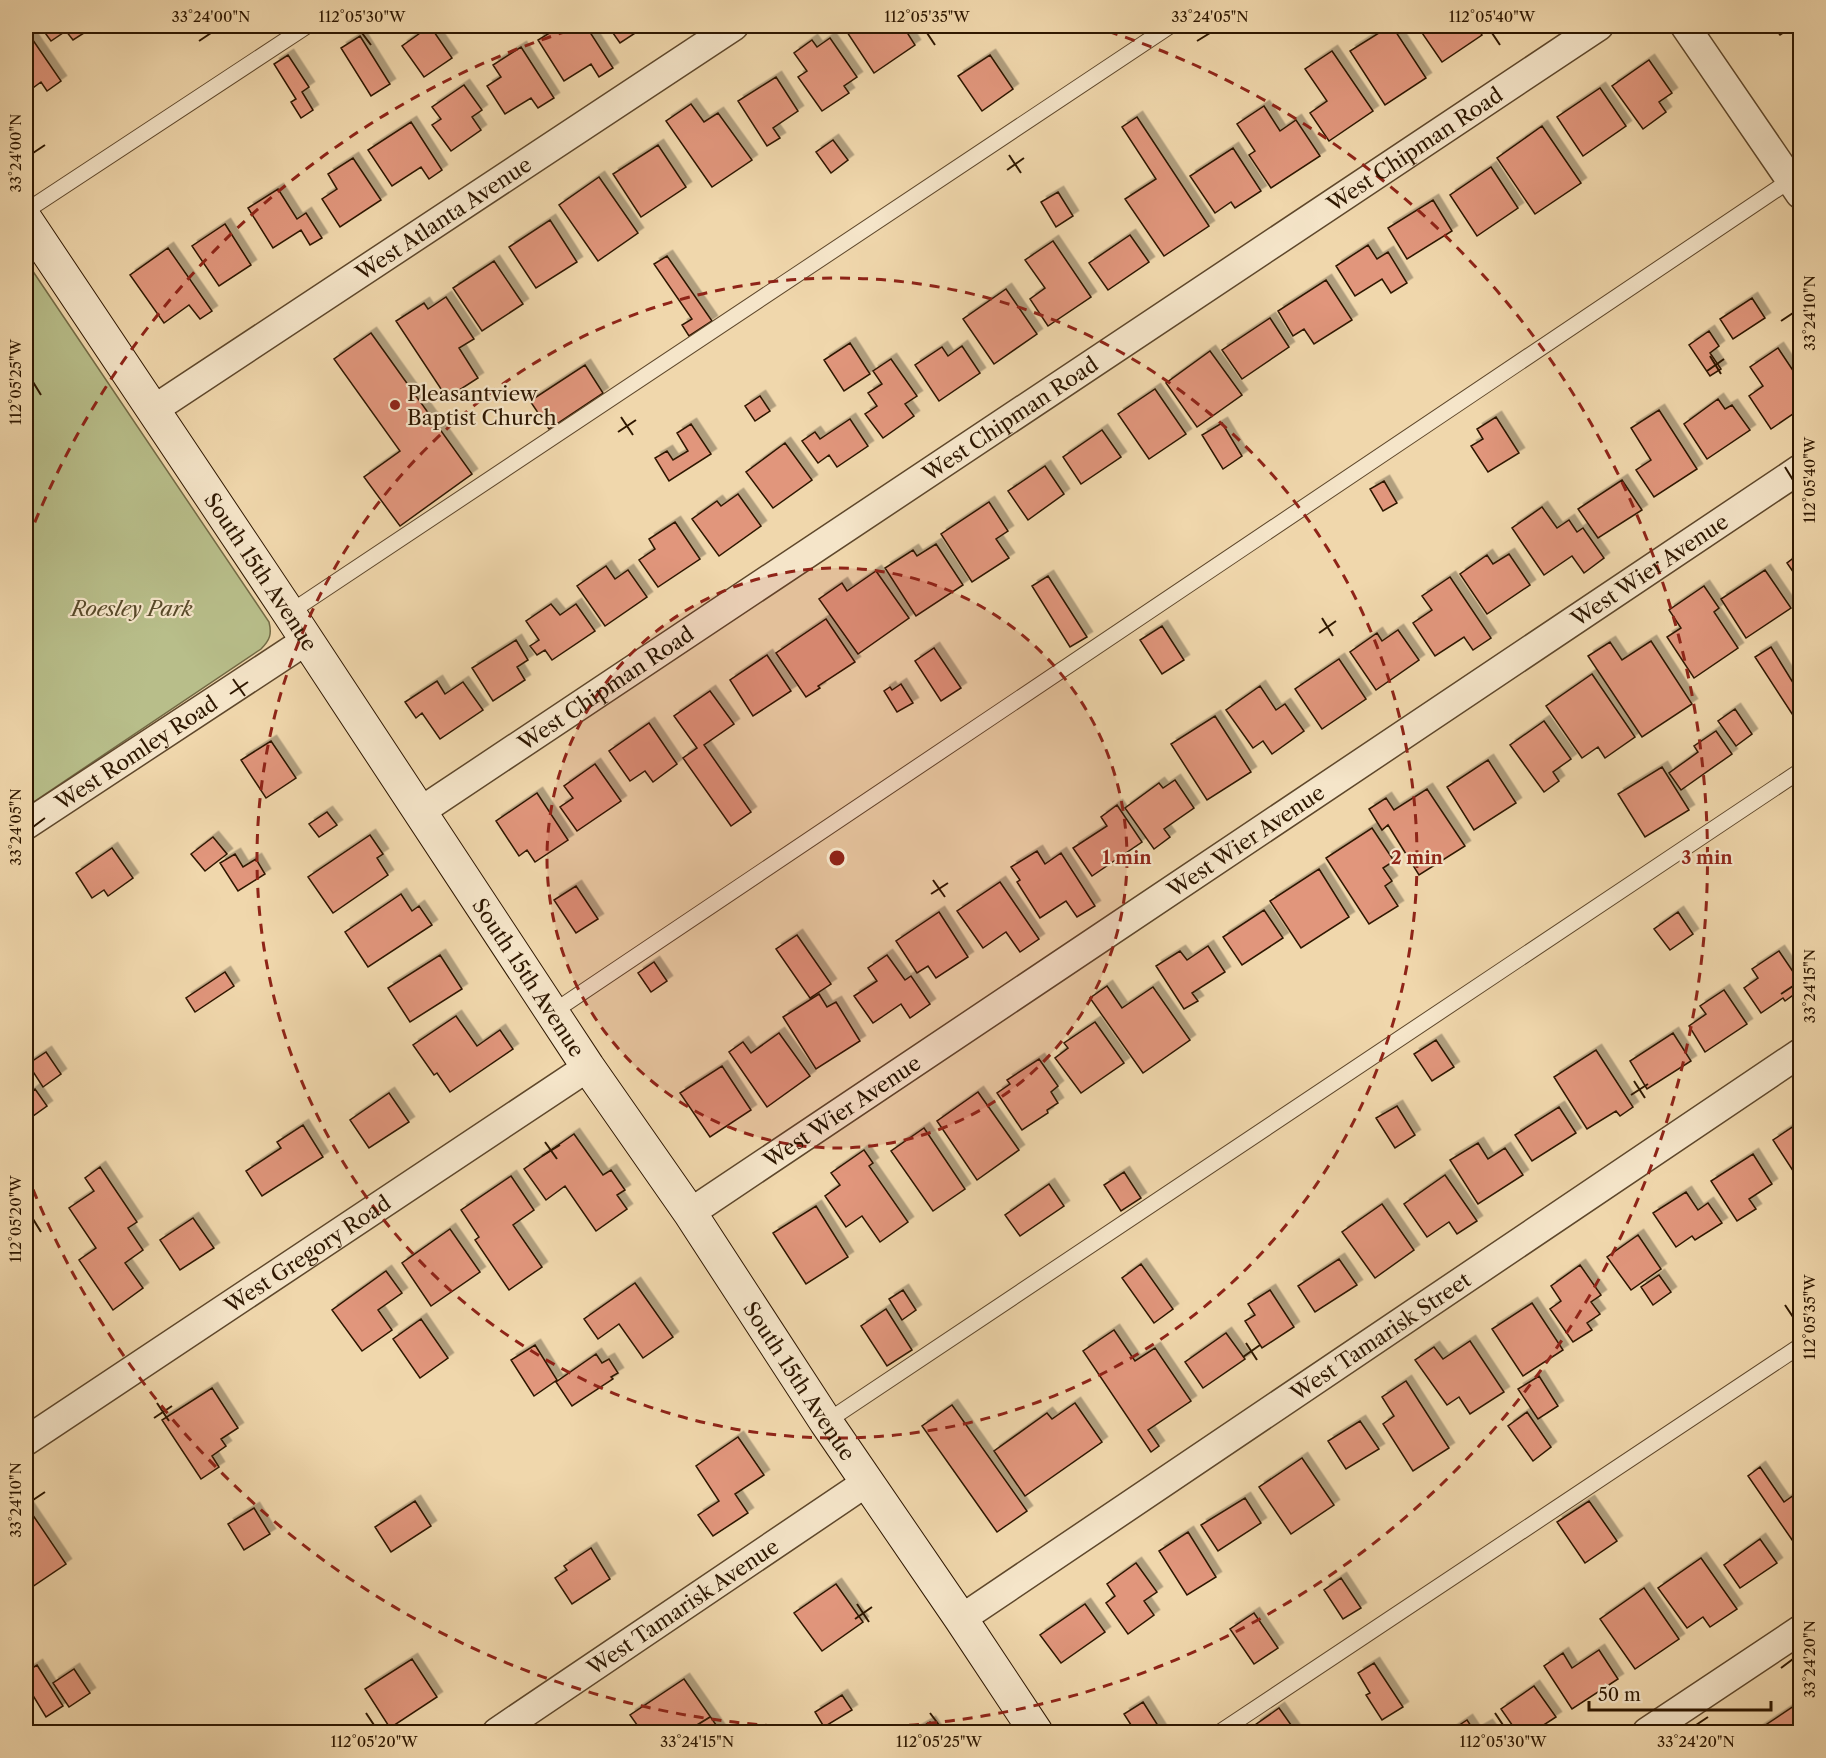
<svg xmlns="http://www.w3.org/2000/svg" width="1826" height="1758" viewBox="0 0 1826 1758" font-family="'Libre Caslon Text',serif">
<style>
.green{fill:#b8be8a;stroke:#736a45;stroke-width:1.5}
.building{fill:#e1967b;stroke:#2e1700;stroke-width:1.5;filter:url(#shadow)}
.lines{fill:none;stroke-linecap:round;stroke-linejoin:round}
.lane-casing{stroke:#5e472b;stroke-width:17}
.street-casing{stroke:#5e472b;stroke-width:31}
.secondary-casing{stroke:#2e1700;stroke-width:35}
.lane{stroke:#f5e5c9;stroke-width:15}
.street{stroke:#f5e5c9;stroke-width:28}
.secondary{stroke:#f5e5c9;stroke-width:33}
.ticks{fill:none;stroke:#2e1700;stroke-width:2}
.ring{fill:none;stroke:#8f2418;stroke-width:3;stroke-dasharray:10 8}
.poi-dot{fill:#8f2418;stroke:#f5e5c9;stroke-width:2}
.labels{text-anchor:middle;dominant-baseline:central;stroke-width:4.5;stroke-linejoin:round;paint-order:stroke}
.street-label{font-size:21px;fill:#2e1700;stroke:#f5e5c9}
.poi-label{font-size:21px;fill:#2e1700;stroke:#f5e5c9;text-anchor:start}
.park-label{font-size:21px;font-style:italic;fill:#574929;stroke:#f5e5c9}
.centre{fill:#8f2418;stroke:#f5e5c9;stroke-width:3}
.ring-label{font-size:18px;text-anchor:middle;font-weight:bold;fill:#8f2418;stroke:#f5e5c9;stroke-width:4.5;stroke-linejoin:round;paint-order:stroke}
.neatline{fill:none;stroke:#2e1700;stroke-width:2}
.ticks-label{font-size:15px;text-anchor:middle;fill:#2e1700}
</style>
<defs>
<filter id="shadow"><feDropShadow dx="5.5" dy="-5.5" stdDeviation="0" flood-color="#0004"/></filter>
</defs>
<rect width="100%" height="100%" fill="#f0d7ac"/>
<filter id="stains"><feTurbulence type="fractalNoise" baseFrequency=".00333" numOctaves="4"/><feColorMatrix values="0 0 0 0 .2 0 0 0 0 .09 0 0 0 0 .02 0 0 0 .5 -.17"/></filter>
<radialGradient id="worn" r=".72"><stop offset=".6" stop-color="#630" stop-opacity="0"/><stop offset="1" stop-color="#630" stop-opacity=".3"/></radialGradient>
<path class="green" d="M26,261L269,622C272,634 270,640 261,649L26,807Z"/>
<path class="building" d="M40,26H95L73,40L66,31L51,41Z
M430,26L452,58L424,77L402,46Z
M561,26H586L613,68L599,77L591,64L564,81L538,40Z
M608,26H646L620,43Z
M843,26H903L915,45L874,73Z
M1390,26H1392L1426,78L1385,105L1350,51Z
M1425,26H1476L1482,35L1442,62L1420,30Z
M1755,26H1771L1760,33Z
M1773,26H1794L1780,35Z
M26,30L61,81L47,91L41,82L26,93Z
M360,36L390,84L371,96L341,48Z
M830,38L857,77L844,86L849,93L822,111L798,77L807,71L794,53L812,40L817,47Z
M521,47L554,98L538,108L531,98L505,114L487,86L501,77L493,65Z
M1332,51L1373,111L1329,141L1310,113L1327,101L1305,69Z
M288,55L309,87L302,92L313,110L301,118L291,102L296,99L274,64Z
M990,55L1013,89L982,111L958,76Z
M1649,60L1672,93L1659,102L1666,112L1643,129L1612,86Z
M776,77L798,111L773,128L780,138L767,146L738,101Z
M464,85L482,110L472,117L481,130L451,151L432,125L441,119L432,107Z
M1600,88L1626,126L1583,156L1557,117Z
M691,104L704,122L718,113L752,160L712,187L666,121Z
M1264,106L1280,131L1296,120L1320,156L1271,188L1249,155L1255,151L1237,124Z
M1137,117L1209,226L1164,256L1125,199L1156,179L1122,127Z
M411,122L442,170L429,179L421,167L392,186L368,150Z
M1542,126L1581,183L1535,214L1497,158Z
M833,140L848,160L831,173L816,152Z
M658,145L686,187L641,217L613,174Z
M1233,148L1261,191L1235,208L1231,202L1215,213L1190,176Z
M353,158L381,200L340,227L322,199L337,189L328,174Z
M1491,167L1518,208L1477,236L1450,195Z
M599,177L638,233L598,261L559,205Z
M278,189L297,219L306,213L322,238L310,245L301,230L273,248L248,208Z
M1058,192L1073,216L1056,227L1041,202Z
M1433,200L1452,231L1407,259L1388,228Z
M550,220L577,262L536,288L509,247Z
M225,224L251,265L219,286L192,246Z
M1130,235L1149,262L1108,290L1089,263Z
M1053,241L1091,297L1048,326L1030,299L1045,288L1025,260Z
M1368,245L1377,259L1388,252L1407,283L1391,293L1382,279L1355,296L1336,266Z
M168,248L212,311L200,319L189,305L164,323L130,275Z
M667,256L712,321L689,336L682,325L692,319L654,264Z
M494,261L523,304L482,331L453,288Z
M1326,280L1352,320L1314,344L1304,329L1293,336L1278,311Z
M1006,289L1037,334L994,364L963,319Z
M446,297L474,339L459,348L478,378L447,398L396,321L424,303L428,309Z
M1752,298L1765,318L1733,339L1720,319Z
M1270,318L1289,347L1242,379L1222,350Z
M1709,331L1719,346L1710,353L1721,369L1710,376L1689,345Z
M371,333L472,474L400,526L364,477L400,451L334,359Z
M850,343L870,374L844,391L824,360Z
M962,346L980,373L939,401L915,365L942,347L948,356Z
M1778,348L1800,381V409L1771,429L1749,396L1763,386L1750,367Z
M1210,351L1242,395L1197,427L1166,383Z
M891,359L917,396L905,404L914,416L883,438L865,414L877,406L868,393L882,384L873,371Z
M585,365L603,393L549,429L530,401Z
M1155,389L1186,434L1149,459L1118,414Z
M760,396L770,411L755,421L745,406Z
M1718,399L1725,409L1732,405L1750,430L1707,459L1684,424Z
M1659,410L1697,469L1654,497L1636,470L1651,460L1631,428Z
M1496,417L1519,453L1488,472L1471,446L1483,439L1477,429Z
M850,419L868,446L837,467L829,455L818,463L802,441L815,432L820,439Z
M1222,423L1242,456L1223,469L1202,435Z
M691,424L711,454L669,481L655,458L667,451L673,460L688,451L677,433Z
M1102,430L1121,457L1081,484L1063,457Z
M785,443L812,480L773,508L746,472Z
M1045,466L1064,494L1028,520L1008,491Z
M1622,480L1642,510L1598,538L1578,509Z
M1384,481L1397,503L1383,511L1370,489Z
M738,494L761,526L719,556L692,519L717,501L721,506Z
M989,502L1008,531L996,539L1009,558L972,582L941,534Z
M1542,507L1557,528L1569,520L1577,532L1583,528L1604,558L1584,573L1572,556L1544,575L1512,528Z
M675,522L700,559L658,587L639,560L655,549L649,539Z
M936,544L963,585L916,616L885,568L913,550L917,556Z
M1800,553V582L1787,563Z
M1509,554L1530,585L1487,614L1460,574L1487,555L1493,564Z
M606,566L615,579L628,570L647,597L605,626L577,586Z
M1765,570L1791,608L1746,638L1721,599Z
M876,571L909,618L858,654L819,599L842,583L847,591Z
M1048,576L1087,637L1070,647L1032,586Z
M1450,577L1491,638L1473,650L1464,637L1435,656L1413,623L1432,610L1422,596Z
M1704,586L1719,608L1714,612L1738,648L1694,678L1667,637L1681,628L1669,610Z
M551,604L560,615L576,604L595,631L552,660L545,650L537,655L530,646L539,640L526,621Z
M826,619L855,662L818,686L820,688L806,697L776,653Z
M1162,626L1184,660L1162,674L1140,640Z
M1398,630L1419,660L1376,690L1350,652L1377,633L1382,641Z
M516,640L528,660L517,667L525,680L493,701L472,668Z
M1651,641L1692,704L1642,737L1588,656L1610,642L1622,660Z
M1771,647L1800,694V726L1755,657Z
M934,648L961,688L941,701L915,661Z
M767,655L791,691L753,716L730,680Z
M1339,659L1366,699L1322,729L1295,689Z
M1592,674L1635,737L1605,758L1598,747L1582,758L1546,706Z
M437,681L445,694L463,682L483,710L440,739L422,713L416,718L405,702Z
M901,684L913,703L897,712L884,691L890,687L892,690Z
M1260,686L1276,710L1285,704L1304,731L1272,754L1263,741L1253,748L1226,710Z
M710,691L734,724L704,745L751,812L731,826L683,758L697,748L674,716Z
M1735,709L1752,734L1736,746L1718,721Z
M1215,716L1251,772L1207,800L1171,744Z
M1544,721L1571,759L1553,772L1559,781L1544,792L1510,745Z
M649,723L677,764L653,782L645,771L630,781L609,751Z
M1716,731L1732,754L1681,790L1669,773L1698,752L1694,746Z
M271,741L296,778L266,798L241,760Z
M1488,760L1516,803L1474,830L1447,787Z
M595,764L621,801L577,831L560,807L573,798L564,786Z
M1662,767L1689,810L1645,837L1618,794Z
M1175,780L1194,808L1164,829L1170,837L1154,849L1125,808L1159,783L1163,788Z
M1427,789L1465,846L1419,875L1388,825L1382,830L1369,809L1386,798L1394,810Z
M537,793L568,840L535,862L527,850L519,856L496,821Z
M1117,805L1142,842L1092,876L1073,848L1107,826L1101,817Z
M327,812L337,825L319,837L309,824Z
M1372,828L1394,861L1383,868L1392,881L1385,886L1398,906L1369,924L1326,858Z
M370,835L383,854L377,858L388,875L333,913L308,877Z
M213,837L227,854L205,871L191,854Z
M112,848L133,878L108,896L104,890L92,898L76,873Z
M1037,851L1045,864L1061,853L1095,906L1077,917L1066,901L1040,918L1017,882L1020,880L1011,867Z
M235,854L243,867L256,859L265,874L238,891L220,863Z
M1319,869L1349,917L1301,948L1270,901Z
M1000,882L1039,939L1020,952L1006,932L983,948L957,911Z
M576,886L598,919L576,933L554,900Z
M401,894L412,911L419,906L432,925L368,967L345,932Z
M1264,910L1283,938L1242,965L1223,937Z
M939,912L968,957L936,978L928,966L917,973L896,941Z
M1678,912L1693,934L1670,950L1654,929Z
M797,935L831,984L810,998L776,949Z
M1208,946L1225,972L1192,993L1198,1001L1184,1009L1156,966L1180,951L1187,960Z
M1779,951L1800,982V990L1785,1001L1783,998L1761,1013L1744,988L1758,978L1752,969Z
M440,955L462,989L410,1022L388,988Z
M887,955L905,980L911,976L930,1004L910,1018L901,1004L873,1023L854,996L877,981L868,968Z
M654,962L667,981L651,992L638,973Z
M225,972L234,986L195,1012L186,998Z
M1107,986L1122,1008L1153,987L1190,1040L1143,1073L1090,998Z
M1724,990L1747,1024L1705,1052L1689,1026L1706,1014L1700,1006Z
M819,994L827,1007L836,1002L860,1041L816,1069L783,1017Z
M456,1016L477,1046L500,1030L513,1049L450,1092L437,1073L434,1075L413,1045Z
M1095,1022L1124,1063L1081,1093L1055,1058L1068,1048L1064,1043Z
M779,1033L810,1076L767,1107L729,1052L743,1042L751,1053Z
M1673,1033L1691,1061L1647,1089L1630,1061Z
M1436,1040L1454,1067L1432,1081L1414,1054Z
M1596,1050L1633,1107L1620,1116L1616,1111L1587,1129L1554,1077Z
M46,1052L61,1074L43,1087L28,1064Z
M1039,1059L1058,1086L1051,1092L1058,1103L1047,1110L1048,1113L1022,1130L997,1093L1010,1084L1007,1080Z
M722,1066L751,1110L710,1137L680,1093Z
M35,1089L47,1106L26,1121V1096Z
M978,1092L1019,1150L977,1180L937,1121Z
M389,1093L409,1122L369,1148L350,1120Z
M1397,1106L1415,1135L1395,1148L1376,1118Z
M1559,1107L1576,1133L1532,1161L1515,1135Z
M1800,1122V1178L1799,1180L1773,1140Z
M303,1125L323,1157L262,1196L246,1171L281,1148L277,1142Z
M924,1128L965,1189L933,1211L891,1151Z
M574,1134L603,1175L611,1170L625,1190L617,1195L627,1209L596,1231L565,1186L546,1200L524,1169Z
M1478,1143L1488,1159L1505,1148L1523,1175L1478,1204L1450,1160Z
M864,1150L873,1163L869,1166L908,1222L880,1242L862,1216L846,1227L825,1196L840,1185L831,1173Z
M1753,1154L1772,1184L1749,1199L1756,1209L1737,1221L1711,1181Z
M100,1167L137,1222L128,1228L143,1250L125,1263L143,1288L113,1310L79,1260L96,1248L69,1208L94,1191L85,1178Z
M1124,1172L1141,1198L1121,1211L1104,1185Z
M1445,1175L1477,1221L1457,1234L1449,1222L1427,1237L1404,1204Z
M511,1176L534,1210L513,1225L542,1267L509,1290L475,1240L479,1237L461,1210Z
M1049,1184L1064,1206L1020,1236L1005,1215Z
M1686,1192L1698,1210L1708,1203L1722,1223L1695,1240L1692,1236L1676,1247L1653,1213Z
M1382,1204L1414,1250L1375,1278L1342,1232Z
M816,1206L848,1257L806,1284L773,1233Z
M193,1218L214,1248L180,1270L160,1240Z
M450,1229L480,1272L431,1306L402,1263Z
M1638,1235L1661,1269L1631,1290L1607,1257Z
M1339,1259L1357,1285L1315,1312L1298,1286Z
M1141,1264L1173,1309L1154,1323L1122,1278Z
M1580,1265L1601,1295L1591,1302L1600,1314L1587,1323L1592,1330L1573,1342L1550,1309L1561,1301L1551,1286Z
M386,1271L402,1293L378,1310L392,1330L362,1351L332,1310Z
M1659,1275L1671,1292L1653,1305L1641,1287Z
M635,1283L673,1337L643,1358L619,1324L598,1339L584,1319Z
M903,1290L916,1310L902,1320L889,1299Z
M1270,1290L1294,1327L1262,1348L1245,1321L1255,1315L1248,1304Z
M1532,1303L1563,1350L1523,1376L1492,1329Z
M886,1309L912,1350L887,1366L861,1326Z
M421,1319L448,1358L420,1378L393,1339Z
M1114,1330L1135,1361L1155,1348L1191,1401L1148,1430L1159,1446L1151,1452L1083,1351Z
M1226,1333L1245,1359L1203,1388L1185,1362Z
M1470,1341L1504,1392L1470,1414L1459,1397L1447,1405L1415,1360L1434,1347L1443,1359Z
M535,1345L557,1380L534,1396L511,1360Z
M596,1354L602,1363L609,1359L618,1373L611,1377L613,1379L572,1406L556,1382Z
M1539,1376L1558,1406L1538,1419L1518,1389Z
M1406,1381L1449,1448L1413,1471L1383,1424L1394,1416L1382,1397Z
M212,1388L238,1428L221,1439L226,1446L212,1456L219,1467L201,1479L162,1420Z
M1075,1403L1102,1442L1025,1496L994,1451L1047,1413L1052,1419Z
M952,1405L1027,1511L997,1532L922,1426Z
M1527,1412L1551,1447L1533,1461L1508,1426Z
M1360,1421L1379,1449L1346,1469L1328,1441Z
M738,1437L764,1475L735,1494L748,1513L713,1536L698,1515L719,1501L696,1466Z
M1302,1458L1334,1505L1291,1534L1259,1487Z
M1760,1467L1784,1502L1794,1495L1800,1504V1544L1797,1547L1748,1476Z
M1245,1498L1261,1523L1218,1551L1201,1525Z
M415,1501L431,1526L391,1552L375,1527Z
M1589,1501L1617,1541L1585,1563L1557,1522Z
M26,1505L66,1564L26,1591Z
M254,1508L270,1534L244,1550L228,1524Z
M1188,1532L1216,1577L1187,1595L1159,1551Z
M1760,1539L1777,1563L1740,1588L1724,1565Z
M591,1548L610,1579L572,1604L555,1578L567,1570L564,1566Z
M1701,1558L1737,1609L1710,1627L1703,1617L1687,1628L1658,1588Z
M1136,1563L1157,1592L1144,1601L1154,1615L1128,1634L1106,1603L1115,1596L1107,1584Z
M1341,1578L1361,1608L1343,1619L1324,1590Z
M836,1584L863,1622L822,1651L794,1613Z
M1644,1588L1679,1639L1635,1669L1600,1619Z
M1085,1604L1105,1632L1061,1663L1040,1635Z
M1254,1613L1278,1648L1254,1664L1230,1629Z
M1599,1650L1618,1679L1572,1709L1544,1666L1563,1653L1572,1668Z
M412,1659L437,1697L390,1728L365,1689Z
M1374,1663L1403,1707L1382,1720L1366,1695L1370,1693L1358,1673Z
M37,1665L63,1706L46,1717L26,1684V1672Z
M74,1669L90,1693L69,1707L53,1683Z
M684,1679L721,1732H642L630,1715Z
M1534,1686L1556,1717L1533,1732H1517L1501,1709Z
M842,1695L852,1710L824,1727L815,1712Z
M1143,1702L1162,1732H1126L1133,1728L1124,1714Z
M1800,1702V1732H1755Z
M1279,1708L1296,1732H1260L1255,1725Z
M1467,1720L1475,1732L1487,1725L1492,1732H1449Z
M930,1722L937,1732H913Z"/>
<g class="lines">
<g class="lane-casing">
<path id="lane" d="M26,211L307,26
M289,613L1170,26
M553,1012L1795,177
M826,1422L1800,771
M1220,1732L1800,1346"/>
</g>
<g class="street-casing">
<g id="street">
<path d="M1685,26L1800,194"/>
<path id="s1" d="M153,410L734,26"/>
<path id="s2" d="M421,811L1599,26"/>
<path id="s3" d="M26,825L307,640"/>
<path id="s4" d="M690,1213L1800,469"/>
<path id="s5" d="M26,1441L588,1067"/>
<path id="s6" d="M961,1619L1800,1053"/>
<path id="s7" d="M497,1732L867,1482"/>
<path d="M1647,1732L1800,1630"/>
</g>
</g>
<g class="secondary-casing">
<g id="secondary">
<path id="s8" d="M26,220L289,613L588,1067L690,1213L826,1422L961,1619L1036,1732"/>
</g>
</g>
<use href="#lane" class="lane"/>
<use href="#street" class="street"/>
<use href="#secondary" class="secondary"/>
</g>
<path class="ticks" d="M362,33L371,45M927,33L935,45M1492,33L1500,45M199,41L211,33M1197,41L1210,33M33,153L45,145M1009,155L1021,173M1007,170L1024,158M1781,321L1793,313M1710,356L1721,374M1707,371L1724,359M33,382L41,395M621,417L633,435M618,432L636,420M1785,467L1793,480M1322,618L1333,636M1319,633L1336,621M233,679L245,696M230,694L248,682M33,827L45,818M933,880L945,897M931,894L948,883M1781,994L1793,986M1634,1081L1645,1098M1631,1095L1648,1084M545,1142L557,1159M542,1156L560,1145M33,1219L41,1232M1785,1305L1793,1317M1246,1343L1257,1360M1243,1357L1260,1345M157,1403L169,1421M154,1418L172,1406M33,1500L45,1492M857,1604L869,1622M855,1619L872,1607M1781,1668L1793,1659M366,1713L374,1725M930,1713L939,1725M1495,1713L1503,1725M697,1725L710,1717M1696,1725L1708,1717"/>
<circle cx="837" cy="858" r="290" fill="#8f2418" fill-opacity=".12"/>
<g class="ring">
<circle cx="837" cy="858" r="290"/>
<circle cx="837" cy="858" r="580"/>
<path d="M28 539A870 870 0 0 1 583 26M1091 26A870 870 0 1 1 28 1177"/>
</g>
<circle class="poi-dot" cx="395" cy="405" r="6"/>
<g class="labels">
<g class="street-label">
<text stroke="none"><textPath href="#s2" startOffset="1194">West Chipman Road</textPath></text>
<text stroke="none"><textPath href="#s1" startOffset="348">West Atlanta Avenue</textPath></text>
<text stroke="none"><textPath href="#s2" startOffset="708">West Chipman Road</textPath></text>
<text stroke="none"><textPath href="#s4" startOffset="1155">West Wier Avenue</textPath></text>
<text stroke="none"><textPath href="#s8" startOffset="423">South 15th Avenue</textPath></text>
<text stroke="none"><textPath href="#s2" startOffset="222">West Chipman Road</textPath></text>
<text stroke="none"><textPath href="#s3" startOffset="132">West Romley Road</textPath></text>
<text stroke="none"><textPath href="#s4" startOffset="669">West Wier Avenue</textPath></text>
<text stroke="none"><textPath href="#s8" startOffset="909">South 15th Avenue</textPath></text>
<text stroke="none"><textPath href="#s4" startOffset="183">West Wier Avenue</textPath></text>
<text stroke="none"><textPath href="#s5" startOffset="338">West Gregory Road</textPath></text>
<text stroke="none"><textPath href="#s6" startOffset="506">West Tamarisk Street</textPath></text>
<text stroke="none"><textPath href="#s8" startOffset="1395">South 15th Avenue</textPath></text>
<text stroke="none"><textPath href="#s7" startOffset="224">West Tamarisk Avenue</textPath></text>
</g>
<g class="poi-label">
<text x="407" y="393">Pleasantview<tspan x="407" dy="24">Baptist Church</tspan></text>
</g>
<g class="park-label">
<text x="132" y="608">Roesley Park</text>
</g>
</g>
<circle cx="837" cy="858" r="9" class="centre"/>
<g class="ring-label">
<text x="1127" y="864">1 min</text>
<text x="1417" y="864">2 min</text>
<text x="1707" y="864">3 min</text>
</g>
<rect width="1826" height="1758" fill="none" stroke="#f0d7ac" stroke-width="66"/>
<path d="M1589 1701v9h182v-9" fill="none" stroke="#2e1700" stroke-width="3"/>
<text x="1598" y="1701" font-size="18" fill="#2e1700" stroke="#f5e5c9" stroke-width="4.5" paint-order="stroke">50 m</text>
<rect x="33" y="33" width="1760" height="1692" class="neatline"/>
<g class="ticks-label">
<text x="211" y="22">33°24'00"N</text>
<text x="362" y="22">112°05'30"W</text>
<text x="927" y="22">112°05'35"W</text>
<text x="1210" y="22">33°24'05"N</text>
<text x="1492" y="22">112°05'40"W</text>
<text transform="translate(16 153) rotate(-90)" y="5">33°24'00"N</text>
<text transform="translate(1810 313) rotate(-90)" y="5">33°24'10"N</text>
<text transform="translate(16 382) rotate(-90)" y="5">112°05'25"W</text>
<text transform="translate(1810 480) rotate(-90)" y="5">112°05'40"W</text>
<text transform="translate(16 827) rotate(-90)" y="5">33°24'05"N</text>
<text transform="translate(1810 986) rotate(-90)" y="5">33°24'15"N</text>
<text transform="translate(16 1219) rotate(-90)" y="5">112°05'20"W</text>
<text transform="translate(1810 1317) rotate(-90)" y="5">112°05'35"W</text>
<text transform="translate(16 1500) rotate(-90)" y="5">33°24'10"N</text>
<text transform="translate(1810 1659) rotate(-90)" y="5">33°24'20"N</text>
<text x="374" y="1747">112°05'20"W</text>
<text x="697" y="1747">33°24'15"N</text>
<text x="939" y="1747">112°05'25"W</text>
<text x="1503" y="1747">112°05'30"W</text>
<text x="1696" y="1747">33°24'20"N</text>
</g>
<rect width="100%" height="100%" filter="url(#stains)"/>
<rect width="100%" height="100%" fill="url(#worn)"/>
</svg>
